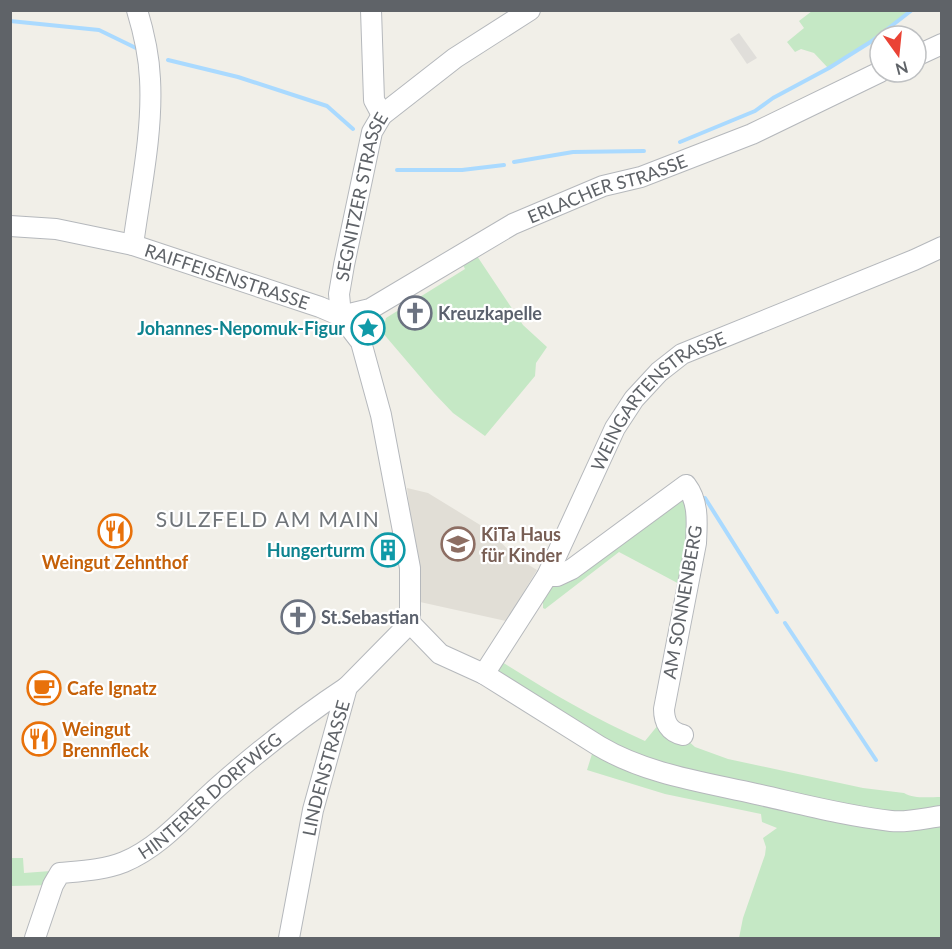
<svg xmlns="http://www.w3.org/2000/svg" width="952" height="949" viewBox="0 0 952 949" font-family="Lato,sans-serif">
<style>
.industrial{fill:#e0deda}
.education{fill:#e1ded6}
.green{fill:#c5e8c5}
.lines{fill:none;stroke-linecap:round;stroke-linejoin:round}
.stream{stroke:#aadaff;stroke-width:4}
.minor-casing{stroke:#b5b8bc;stroke-width:22}
.minor{stroke:#fff;stroke-width:20}
.labels{text-anchor:middle;dominant-baseline:central;stroke-width:4.5;stroke-linejoin:round;paint-order:stroke}
.street-label{font-size:18px;fill:#5f6368;stroke:#fff}
.worship-label{font-size:18px;font-weight:bold;fill:#5b616d;stroke:#fff;text-anchor:start}
.culture-label{font-size:18px;font-weight:bold;fill:#0d838f;stroke:#fff;text-anchor:end}
.education-label{font-size:18px;font-weight:bold;fill:#785e54;stroke:#fff;text-anchor:start}
.food-label{font-size:18px;font-weight:bold;fill:#c56008;stroke:#fff;text-anchor:start}
.quarter-label{font-size:21px;letter-spacing:1.5px;fill:#70757a;stroke:#fff}
</style>
<rect width="100%" height="100%" fill="#f1efe8"/>
<path class="industrial" d="M739,33L757,58L747,64L730,39Z"/>
<path class="education" d="M407,488L428,493L490,531L514,556L537,570L506,621L420,602Z"/>
<path class="green" d="M812,11V10L913,11L873,41L829,69L814,53L801,49L795,52L787,42L804,28L799,21Z
M475,253L523,325L547,347L536,363L535,376L485,436L453,413L434,393L382,332L386,318L465,269L461,261Z
M690,493L685,587L619,552L545,609L543,608V596L552,579Z
M502,662C548,691 595,719 645,741L663,719L695,747L728,759L863,788L904,793C914,799 929,797 941,797V938H739L743,918L765,855L766,847L763,838L777,828L762,822L761,814L665,794L587,770L596,741L493,677Z
M10,858H23L24,873L51,871L53,885L11,886Z"/>
<g class="lines">
<path class="stream" d="M10,21L99,30L138,49
M168,60L238,77L327,106L353,129
M680,142L755,111L773,98L829,68L872,41L912,10
M514,162L573,152L644,151
M397,170H462L504,165
M705,498L777,612
M785,623L876,760"/>
<g class="minor-casing">
<g id="minor">
<path d="M371,10L374,100L382,115"/>
<path d="M916,56L942,44"/>
<path id="s1" d="M10,226L56,229L133,245L320,307L341,316L361,342L381,415L410,568V623"/>
<path d="M133,245C140,192 153,133 150,79C149,55 144,33 137,10"/>
<path id="s2" d="M341,316L370,309L513,224L603,186L641,177L752,134L880,72"/>
<path id="s3" d="M341,316L339,294L344,265L372,132L382,115L455,58L530,10"/>
<path d="M547,576H557L572,569L686,485C699,502 697,522 696,543L664,709C664,722 669,732 683,735"/>
<path d="M410,623L440,654L484,674L599,746C646,774 703,782 756,794C801,804 846,816 891,821C907,823 926,818 942,816"/>
<path id="s4" d="M484,674L547,576L615,428L634,399L659,372L682,354L914,260L942,247"/>
<path id="s5" d="M35,938L53,885L60,873C81,871 104,870 124,862C162,846 189,812 220,785C260,750 303,716 347,687"/>
<path id="s6" d="M289,938L313,810L347,687L410,623"/>
</g>
</g>
<use href="#minor" class="minor"/>
</g>
<defs>
<g id="church-ring" transform="scale(1.725)"><circle r="9.5" fill="#fff" stroke="#6b7280" stroke-width="1.5"/><path d="M-1.2-6h2.4v3.5h3.3v2.4h-3.3V6h-2.4V-.1h-3.3v-2.4h3.3Z" fill="#6b7280"/></g>
<g id="sight-ring" transform="scale(1.725)"><circle r="9.5" fill="#fff" stroke="#0f9aa8" stroke-width="1.5"/><path d="M0-6L1.8-2.2L6-1.7L2.9 1.2L3.7 5.4L0 3.3L-3.7 5.4L-2.9 1.2L-6-1.7L-1.8-2.2Z" fill="#0f9aa8"/></g>
<g id="restaurant-ring" transform="scale(1.725)"><circle r="9.5" fill="#fff" stroke="#e8710a" stroke-width="1.5"/><path d="M-5-6h1v4h1v-4h1v4h1v-4h1v5L-1.5 .5V6h-2V.5L-5-1ZM5-6V6H3V1.5H1.5Q1.5-4 5-6Z" fill="#e8710a"/></g>
<g id="school-ring" transform="scale(1.725)"><circle r="9.5" fill="#fff" stroke="#8d6e63" stroke-width="1.5"/><path d="M0-5L7-2L0 1L-7-2ZM-4 1L0 2.5L4 1V4Q0 6-4 4Z" fill="#8d6e63"/></g>
<g id="building-ring" transform="scale(1.725)"><circle r="9.5" fill="#fff" stroke="#0f9aa8" stroke-width="1.5"/><path d="M-4-6H4V6H1V3H-1V6H-4ZM-2.5-4.3h1.7v1.8h-1.7ZM.8-4.3h1.7v1.8H.8ZM-2.5-1h1.7V.8h-1.7ZM.8-1h1.7V.8H.8Z" fill="#0f9aa8"/></g>
<g id="cafe-ring" transform="scale(1.725)"><circle r="9.5" fill="#fff" stroke="#e8710a" stroke-width="1.5"/><path d="M-5.5-4.5H6V0H3Q3 3.5 0 3.5H-2.5Q-5.5 3.5-5.5 0ZM3-3.2v2h1.7v-2ZM-6 4.5H4V6H-6Z" fill="#e8710a"/></g>
</defs>
<g fill-rule="evenodd">
<use href="#church-ring" x="415" y="313"/>
<use href="#sight-ring" x="368" y="328"/>
<use href="#restaurant-ring" x="115" y="531"/>
<use href="#school-ring" x="458" y="544"/>
<use href="#building-ring" x="388" y="550"/>
<use href="#church-ring" x="298" y="617"/>
<use href="#cafe-ring" x="44" y="688"/>
<use href="#restaurant-ring" x="39" y="739"/>
</g>
<g class="labels">
<g class="street-label">
<text stroke="none"><textPath href="#s2" startOffset="297">ERLACHER STRASSE</textPath></text>
<text stroke="none"><textPath href="#s3" startOffset="122">SEGNITZER STRASSE</textPath></text>
<text stroke="none"><textPath href="#s1" startOffset="224">RAIFFEISENSTRASSE</textPath></text>
<text stroke="none"><textPath href="#s4" startOffset="330">WEINGARTENSTRASSE</textPath></text>
<text transform="translate(682 602) rotate(-80)">AM SONNENBERG</text>
<text stroke="none"><textPath href="#s6" startOffset="174">LINDENSTRASSE</textPath></text>
<text stroke="none"><textPath href="#s5" startOffset="244">HINTERER DORFWEG</textPath></text>
</g>
<g class="worship-label">
<text x="438" y="313">Kreuzkapelle</text>
<text x="321" y="617">St.Sebastian</text>
</g>
<g class="culture-label">
<text x="345" y="328">Johannes-Nepomuk-Figur</text>
<text x="365" y="550">Hungerturm</text>
</g>
<g class="education-label">
<text x="481" y="534">KiTa Haus<tspan x="481" dy="21">für Kinder</tspan></text>
</g>
<g class="food-label">
<text x="115" y="562" text-anchor="middle">Weingut Zehnthof</text>
<text x="67" y="688">Cafe Ignatz</text>
<text x="62" y="729">Weingut<tspan x="62" dy="21">Brennfleck</tspan></text>
</g>
<g class="quarter-label">
<text x="268" y="518">SULZFELD AM MAIN</text>
</g>
</g>
<rect width="952" height="949" fill="none" stroke="#5f6368" stroke-width="24"/>
<g transform="translate(898 54) rotate(165)"><circle r="28" fill="#ffffff" stroke="#bfc1c3" stroke-width="1.5"/>
<path d="M0-4.5L10 22L0 15L-10 22Z" fill="#ea4335"/>
<text y="-9" font-size="16" font-weight="bold" text-anchor="middle" fill="#5f6368">N</text>
</g>
</svg>
